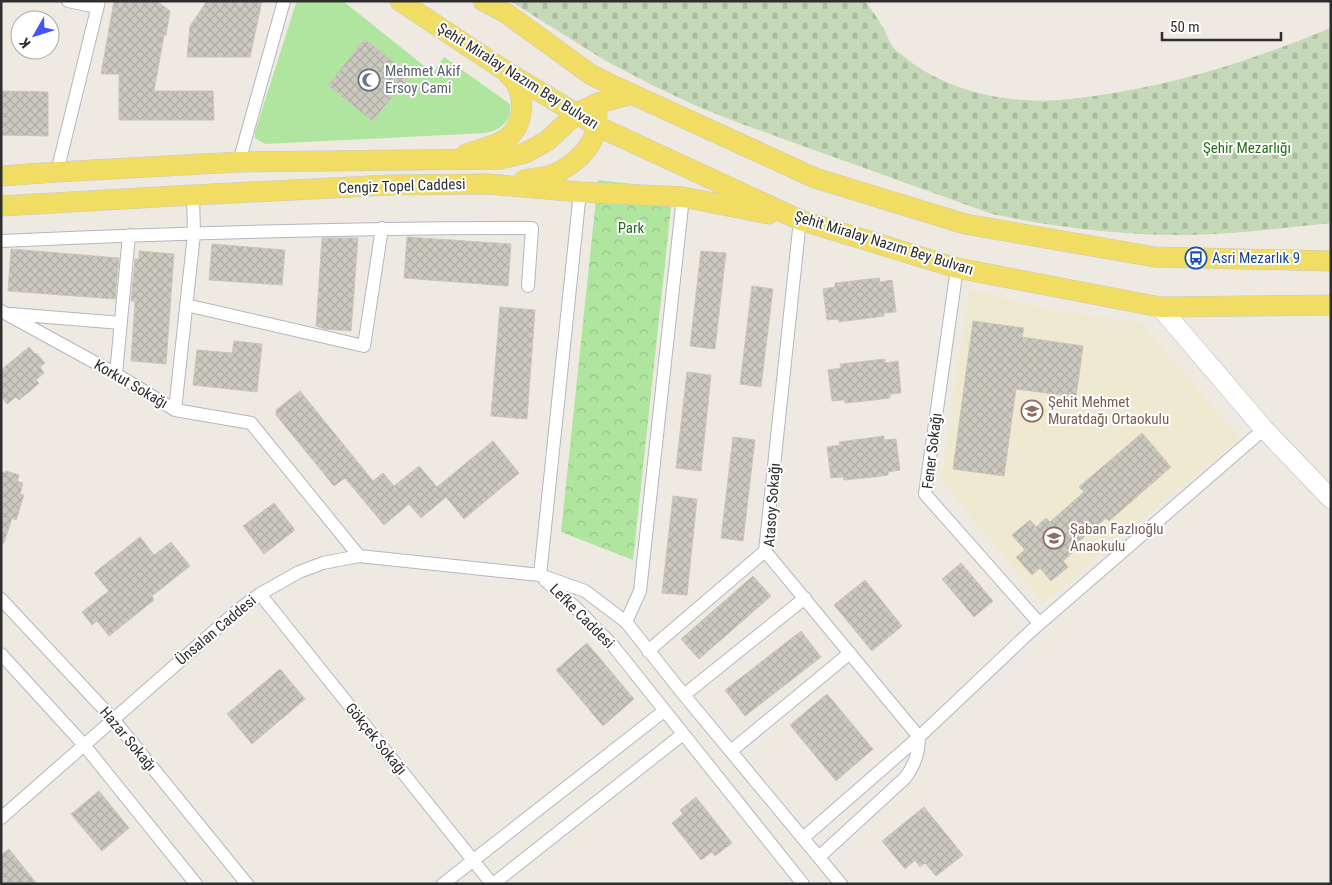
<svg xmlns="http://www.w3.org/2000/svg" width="1332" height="885" viewBox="0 0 1332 885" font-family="'Roboto Condensed',sans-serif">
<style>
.education{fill:#f0e9d1}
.grass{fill:#afe59e}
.cemetery{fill:url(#cemetery-stones)}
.park{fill:url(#park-crowns)}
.building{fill:url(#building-cross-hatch);stroke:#cbc6ba}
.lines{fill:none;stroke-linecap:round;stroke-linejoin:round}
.street-casing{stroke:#b4b5c1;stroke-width:14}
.secondary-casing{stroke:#b4b5c1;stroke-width:20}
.primary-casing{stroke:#c9c9c9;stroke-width:21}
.street{stroke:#fff;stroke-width:12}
.secondary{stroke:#fff;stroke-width:19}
.primary{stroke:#f1dd63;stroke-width:20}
.labels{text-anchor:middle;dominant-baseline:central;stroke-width:4;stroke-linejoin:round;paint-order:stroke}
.worship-label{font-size:15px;fill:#5b616d;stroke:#fff;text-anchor:start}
.street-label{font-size:15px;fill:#2e2e2e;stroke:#fff}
.park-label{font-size:15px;fill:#256d1b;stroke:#fff}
.transit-label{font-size:15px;fill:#164399;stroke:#fff;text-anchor:start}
.education-label{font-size:15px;fill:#785e54;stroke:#fff;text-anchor:start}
</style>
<defs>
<pattern id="cemetery-stones" width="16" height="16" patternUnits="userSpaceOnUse" patternTransform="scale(1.25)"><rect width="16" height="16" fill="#c5d9b8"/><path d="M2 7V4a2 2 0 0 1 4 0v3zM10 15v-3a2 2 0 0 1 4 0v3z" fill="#aabb9e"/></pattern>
<pattern id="park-crowns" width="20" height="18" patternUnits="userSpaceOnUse" patternTransform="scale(1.25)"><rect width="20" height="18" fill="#afe59e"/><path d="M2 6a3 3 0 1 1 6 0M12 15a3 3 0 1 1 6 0" fill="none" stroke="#97c588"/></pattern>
<pattern id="building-cross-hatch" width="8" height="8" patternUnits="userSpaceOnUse" patternTransform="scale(1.25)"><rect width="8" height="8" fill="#cbc8bf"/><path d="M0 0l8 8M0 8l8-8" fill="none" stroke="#afaca4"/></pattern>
</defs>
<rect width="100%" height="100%" fill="#efeae1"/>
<path class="education" d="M969,289L1052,310L1140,322L1240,438L1118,539L1043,604L941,480Z"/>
<path class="grass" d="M298,1H343L433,73L444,57L510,104C510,108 511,113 509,117C505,126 495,131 486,133L265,144L255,138V132L296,3Z"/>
<path class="cemetery" d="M510,1H865C872,10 878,19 884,29C887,35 889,41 892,46C896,51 902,55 907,59C940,85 984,98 1026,100C1049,102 1072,99 1094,96C1176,85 1254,60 1330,28L1331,1V223C1281,228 1232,235 1182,235C1117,235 1055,227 992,214L739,123L694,105L650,84L606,61Z"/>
<path class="park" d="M598,180L673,189L633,560L561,532Z"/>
<path class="building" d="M114,1H157L170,11L166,35H164L154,91H213L214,120H119V74H101Z
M207,1H262L250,57H187L190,26Z
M365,39L410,76L372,121L328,85Z
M1,91L48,92V136L1,135Z
M407,237L511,244L508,286L404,278Z
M322,238H358L351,331L325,329L316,326Z
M212,244L285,250L282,285L209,280Z
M11,249L119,258L115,299L8,291Z
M139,251L174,254L166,364L131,361L135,301H131L135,259H139Z
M701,251L726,253L715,349L690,346Z
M879,278L880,282L892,280L896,312L884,313V316L839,322V319L827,320L823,289L835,287V283Z
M752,286L773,289L761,387L740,384Z
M500,307L535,310L527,419L491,416Z
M973,321L1024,328L1022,337L1083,346L1076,397L1016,389L1004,476L953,469Z
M234,341L262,344L257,392L193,385L197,350L232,353Z
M29,347L35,354L36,353L45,363L40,367L44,373L36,380L39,383L29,392L19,400L16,397L7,404L1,396V370Z
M885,359V363L898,361L901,393L890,394V398L866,401L845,403L844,400L832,401L828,370L841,368L840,364Z
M687,372L711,375L701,471L676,468Z
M300,391L373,481L383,473L394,486L419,466L437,487L493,441L519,473L464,519L446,497L421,518L409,504L384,525L345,478L334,486L276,415V410Z
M1142,433L1171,467L1109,521L1106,518L1071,548L1074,551L1063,561L1068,567L1051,581L1040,568L1032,575L1016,557L1025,550L1012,535L1030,520L1036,527L1046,518L1050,522L1084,492L1079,487Z
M884,436V440L896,439L900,470L888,472V475L874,477L844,480L843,477L831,478L827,447L840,445L839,442Z
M733,437L755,440L743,541L721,538Z
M1,471L5,473L6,471L19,475L17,481L23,483L20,494L24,495L16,520L12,518L4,543H1Z
M673,496L697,499L687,595L662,593Z
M274,503L295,530L264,554L243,526Z
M140,537L154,555L171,542L190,566L152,596L154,600L109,636L97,621L92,625L82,612L109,591L94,573Z
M961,563L993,601L974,617L942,579Z
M753,576L771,596L699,659L681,639Z
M865,580L902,626L872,651L834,605Z
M801,631L821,657L745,716L725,690Z
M587,643L634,699L603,726L556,670Z
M280,669L305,699L252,744L227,714Z
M827,694L873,749L836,781L790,725Z
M99,791L129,828L102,851L71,814Z
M696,797L732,843L715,856L712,852L701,860L672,823L683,814L680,810Z
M924,807L963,855L936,876L925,863L920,867L915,860L905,869L882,841Z
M9,849L37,884H1V855Z"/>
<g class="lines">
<g class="street-casing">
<path id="street" d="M68,1L97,7
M239,162L284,1
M57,172L99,1
M800,220L765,551L919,737C919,753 915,765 905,778L819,857
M1,241C178,233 355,228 532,228L528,286
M957,268L925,494L1039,623
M186,305L364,346L382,228
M1,311L116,374L175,410L251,423L359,556
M11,314L121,323
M116,374L129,235
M175,410L194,234L193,195
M540,575L580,192
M545,580L577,609L614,647L803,884
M260,594L492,884
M1,599L113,719L247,884
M626,622L640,591L683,197
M648,651L765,551
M1,654L84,745L196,884
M684,695L805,598
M731,751L850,653
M1,818L237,611L260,594L299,572L323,563L359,556L540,575L585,591L626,622L684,695L841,884
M803,838L919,737L1031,631L1264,429
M443,884L664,711
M493,884L683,734"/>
</g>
<g class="secondary-casing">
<path id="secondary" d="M1160,307L1264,429L1331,499"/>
</g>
<g class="primary-casing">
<path id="primary" d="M400,1L507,72L597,126L800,220L957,268L1160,307L1331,305
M483,1L506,13L590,74L612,85L815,178L965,224L1155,257L1331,261
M466,154C477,150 495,146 504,140C523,129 526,102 516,83C514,80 511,77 508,74
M1,176L57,172L239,162L500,159L525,153L547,141L577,113L598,103L632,94
M524,180C530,179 537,178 544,177C563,173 587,155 594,136C597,128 597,121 597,113
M1,206L193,195L390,185L489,184L580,192L683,197L769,214"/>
</g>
<use href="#street" class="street"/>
<use href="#secondary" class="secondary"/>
<use href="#primary" class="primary"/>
</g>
<defs>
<g id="mosque-ring" transform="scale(1.125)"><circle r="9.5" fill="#fff" stroke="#6b7280" stroke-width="1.5"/><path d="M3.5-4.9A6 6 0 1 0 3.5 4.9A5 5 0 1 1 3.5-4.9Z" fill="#6b7280"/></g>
<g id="bus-ring" transform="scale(1.125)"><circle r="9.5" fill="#fff" stroke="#1a4fb4" stroke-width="1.5"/><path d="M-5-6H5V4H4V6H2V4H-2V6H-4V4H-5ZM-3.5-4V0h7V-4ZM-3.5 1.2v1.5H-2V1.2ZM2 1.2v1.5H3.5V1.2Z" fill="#1a4fb4"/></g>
<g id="school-ring" transform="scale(1.125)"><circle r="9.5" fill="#fff" stroke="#8d6e63" stroke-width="1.5"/><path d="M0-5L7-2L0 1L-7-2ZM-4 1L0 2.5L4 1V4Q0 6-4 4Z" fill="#8d6e63"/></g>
</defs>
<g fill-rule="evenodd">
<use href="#mosque-ring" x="369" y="80"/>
<use href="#bus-ring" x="1196" y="258"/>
<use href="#school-ring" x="1032" y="411"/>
<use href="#school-ring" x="1054" y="538"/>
</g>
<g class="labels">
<g class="worship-label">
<text x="385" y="71">Mehmet Akif<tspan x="385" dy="17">Ersoy Cami</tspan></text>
</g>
<g class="street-label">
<text transform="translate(518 76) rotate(32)">Şehit Miralay Nazım Bey Bulvarı</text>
<text transform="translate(402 186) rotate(-2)">Cengiz Topel Caddesi</text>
<text transform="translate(884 243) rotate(17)">Şehit Miralay Nazım Bey Bulvarı</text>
<text transform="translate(131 384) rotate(30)">Korkut Sokağı</text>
<text transform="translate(932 451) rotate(-83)">Fener Sokağı</text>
<text transform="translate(772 505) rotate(-86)">Atasoy Sokağı</text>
<text transform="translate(582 616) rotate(45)">Lefke Caddesi</text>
<text transform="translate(216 630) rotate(-40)">Ünsalan Caddesi</text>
<text transform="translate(128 739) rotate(50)">Hazar Sokağı</text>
<text transform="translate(376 739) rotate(51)">Gökçek Sokağı</text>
</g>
<g class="park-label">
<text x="1247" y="148">Şehir Mezarlığı</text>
<text x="631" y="228">Park</text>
</g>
<g class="transit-label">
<text x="1212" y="258">Asri Mezarlık 9</text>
</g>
<g class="education-label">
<text x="1048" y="402">Şehit Mehmet<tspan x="1048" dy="17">Muratdağı Ortaokulu</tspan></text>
<text x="1070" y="529">Şaban Fazlıoğlu<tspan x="1070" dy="17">Anaokulu</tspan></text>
</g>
</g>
<rect width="1332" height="885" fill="none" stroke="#2e2e2e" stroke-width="5"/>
<g transform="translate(35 35) rotate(231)"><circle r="24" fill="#ffffff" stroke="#ababab"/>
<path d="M0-4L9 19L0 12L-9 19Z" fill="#4354fa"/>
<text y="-8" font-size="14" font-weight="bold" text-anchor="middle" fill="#2e2e2e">K</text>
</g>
<path d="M1162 32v8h119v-8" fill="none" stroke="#2e2e2e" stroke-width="2.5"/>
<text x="1170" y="32" font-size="15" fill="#2e2e2e" stroke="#ffffff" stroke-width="4" paint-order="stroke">50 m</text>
</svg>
